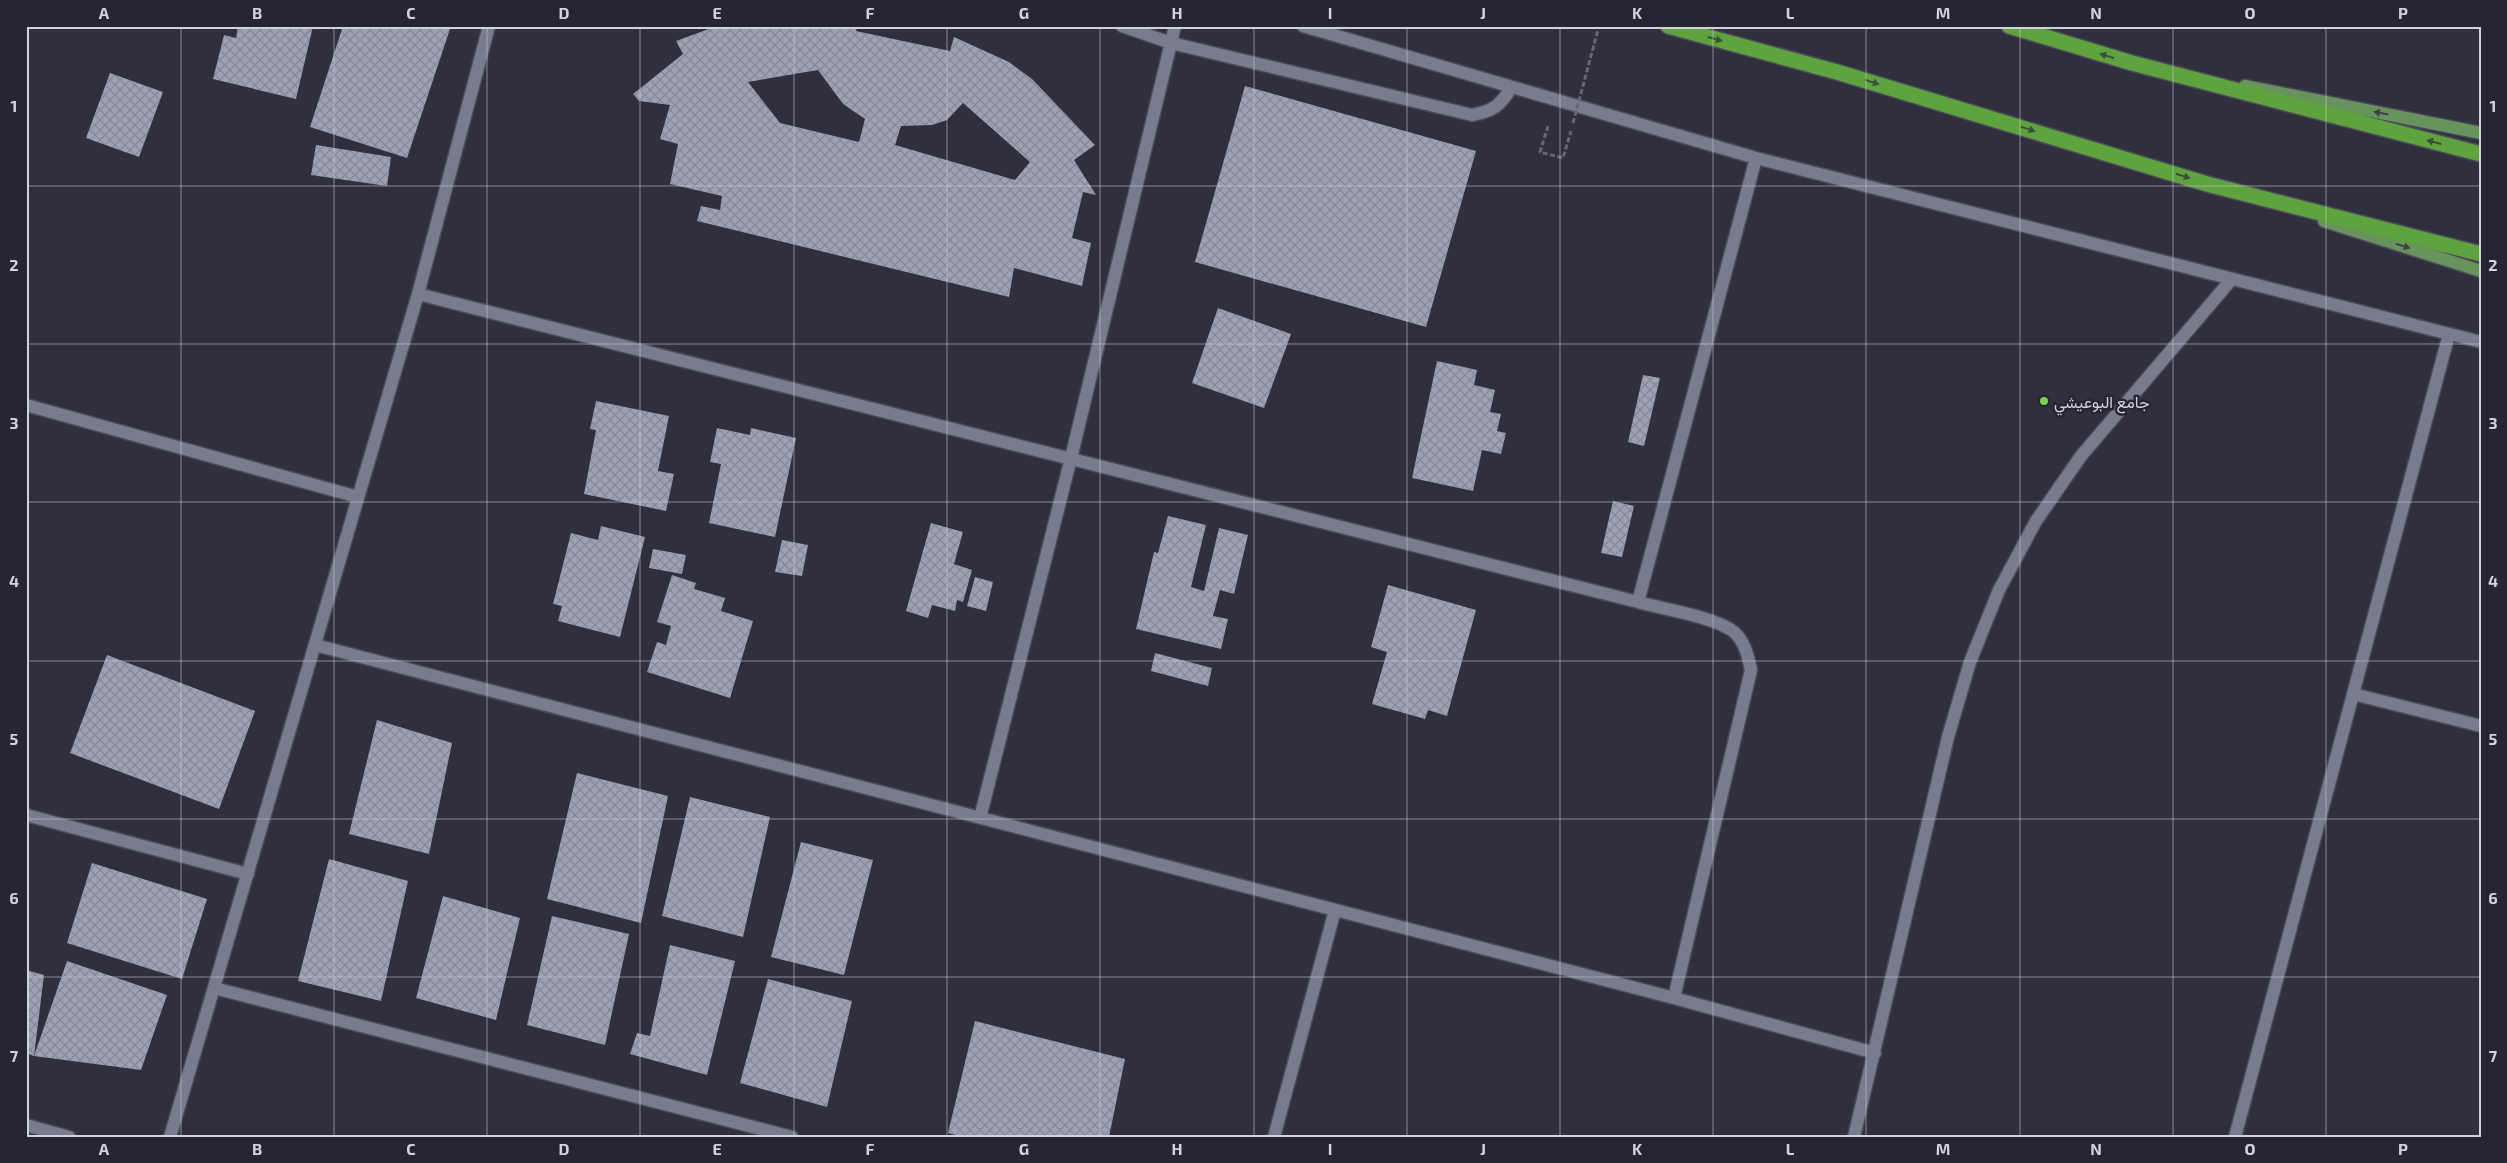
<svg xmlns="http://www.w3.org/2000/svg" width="2507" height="1163" viewBox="0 0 2507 1163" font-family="'Exo 2',Vazirmatn,sans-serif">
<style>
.building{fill:url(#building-cross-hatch);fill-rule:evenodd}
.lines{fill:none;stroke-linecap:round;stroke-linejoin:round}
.lane-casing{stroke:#4b4b58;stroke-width:15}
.street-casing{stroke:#4b4b58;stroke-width:15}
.primary-casing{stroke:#4b4b58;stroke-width:15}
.highway-casing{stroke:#4b4b58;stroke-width:18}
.path{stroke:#666673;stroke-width:3;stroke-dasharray:5 2.5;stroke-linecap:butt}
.lane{stroke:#7a7b8c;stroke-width:12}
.street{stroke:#7a7b8c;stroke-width:12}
.primary{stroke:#69935d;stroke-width:12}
.highway{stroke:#5ea33e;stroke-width:15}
.path-bridge{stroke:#666673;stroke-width:3;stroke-dasharray:5 2.5;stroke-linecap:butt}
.oneway{fill:#395138}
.oneway2{fill:#394640}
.grid{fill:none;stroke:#d1d2db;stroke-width:1;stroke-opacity:0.55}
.poi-dot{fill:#7cd154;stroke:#252534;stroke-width:2}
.labels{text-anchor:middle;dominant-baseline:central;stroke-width:5;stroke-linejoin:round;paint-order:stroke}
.poi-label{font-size:16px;fill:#d1d2db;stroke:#252534;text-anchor:start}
.neatline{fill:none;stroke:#d1d2db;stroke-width:2}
.grid-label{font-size:16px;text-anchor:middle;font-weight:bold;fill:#d1d2db}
</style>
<defs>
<pattern id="building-cross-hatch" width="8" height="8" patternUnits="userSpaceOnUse" patternTransform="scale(1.25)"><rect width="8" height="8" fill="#9fa0b3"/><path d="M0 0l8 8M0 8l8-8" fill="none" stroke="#878897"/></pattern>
</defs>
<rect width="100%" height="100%" fill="#2f2f3e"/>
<path class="building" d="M238,26H313L296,99L213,79L224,35L236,38Z
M343,26H451L407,158L310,127Z
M717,26H857L856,31L950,51L954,37L1009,62L1032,79L1095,145L1074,160L1096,195L1083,192L1072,238L1091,243L1082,286L1014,268L1009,297L697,221L701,206L720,210L722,196L670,184L678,144L660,139L670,105L639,101L633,94L683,54L676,41ZM818,70L843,104L865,119L859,142L780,123L748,82ZM963,103L1030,162L1015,180L895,145L901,126L932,125L947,120Z
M110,73L163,92L139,157L86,138Z
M1245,86L1476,151L1426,327L1195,262Z
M316,145L391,157L387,186L311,175Z
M1218,308L1291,334L1264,408L1192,383Z
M1437,361L1477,370L1474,385L1495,390L1490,412L1501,414L1497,431L1506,433L1501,454L1482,450L1473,491L1412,478Z
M1643,375L1660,378L1644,446L1628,442Z
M596,401L669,416L658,471L674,474L666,511L584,494L596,430L590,429Z
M717,428L750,435L751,428L796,438L775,537L709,523L721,464L710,462Z
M1613,501L1634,506L1622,557L1601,553Z
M1168,516L1206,525L1191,587L1204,591L1219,528L1248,535L1234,594L1220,590L1213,616L1228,619L1221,649L1136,629L1154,552L1158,553Z
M931,523L963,532L954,564L972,570L963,602L957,600L955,611L932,605L928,618L906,611Z
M601,526L645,537L620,637L558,621L562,606L553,604L571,533L598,540Z
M782,540L808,545L802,576L775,572Z
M653,549L686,555L682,574L649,568Z
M672,575L696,583L694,589L725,598L721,611L753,621L730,698L647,672L657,642L666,645L671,626L657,622Z
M975,577L993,582L986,611L967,606Z
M1388,585L1476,610L1447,716L1428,710L1425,719L1372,704L1387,652L1371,647Z
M1155,653L1212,668L1208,686L1151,671Z
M107,655L255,711L219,809L70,753Z
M377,720L452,743L429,854L349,834Z
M577,773L668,796L641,923L547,899Z
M690,797L770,817L743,937L662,916Z
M801,842L873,860L844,975L771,957Z
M329,859L408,881L381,1001L298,981Z
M92,863L207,899L182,979L67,943Z
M443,896L520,918L496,1020L416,998Z
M552,916L629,934L605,1045L527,1025Z
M670,945L735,961L707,1075L630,1054L637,1033L650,1036Z
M67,961L167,995L141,1070L34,1056Z
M26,970L44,975L34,1056L26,1053Z
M768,979L852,1001L827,1107L740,1083Z
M975,1021L1125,1059L1109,1137H963L948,1133Z"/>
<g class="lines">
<g class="lane-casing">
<path id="lane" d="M1122,26L1171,43L1472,115C1493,111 1500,106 1511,88
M2353,694L2481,726
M2235,1137L2449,334"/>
</g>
<g class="street-casing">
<path id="street" d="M1303,26L1756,158L2481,342
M418,294L1638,602C1662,609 1716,617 1734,632C1745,642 1748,656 1751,670L1674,998
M26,405L358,497
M1638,602L1756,158
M315,645L1674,998L1875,1053
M26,815L248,874
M980,818L1071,458L1175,26
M214,988L792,1137
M26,1125L69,1137
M170,1137L418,294L489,26
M1274,1137L1335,910
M1854,1137L1948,737L1970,662L1999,590L2036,521L2081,456L2231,280"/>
</g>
<g class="primary-casing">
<path id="primary" d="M2245,86L2481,133
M2324,221L2481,271"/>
</g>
<g class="highway-casing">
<path id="highway" d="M1668,26L1837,72L2207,184L2481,254
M2009,26L2132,63L2481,154"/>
</g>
<path class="path" d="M1548,126L1540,152L1563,158L1571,131"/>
<use href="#lane" class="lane"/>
<use href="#street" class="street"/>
<use href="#primary" class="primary"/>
<use href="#highway" class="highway"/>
<path class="path-bridge" d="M1573,123L1599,26"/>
</g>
<defs><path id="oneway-solid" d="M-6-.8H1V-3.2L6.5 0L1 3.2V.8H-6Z" transform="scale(1.25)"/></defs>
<g class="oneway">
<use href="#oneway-solid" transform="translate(1715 39) rotate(15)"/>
<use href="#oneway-solid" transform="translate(2107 56) rotate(-163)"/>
<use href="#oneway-solid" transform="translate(1872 82) rotate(17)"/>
<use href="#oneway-solid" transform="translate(2028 129) rotate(17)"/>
<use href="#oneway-solid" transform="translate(2434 142) rotate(-165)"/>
<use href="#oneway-solid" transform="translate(2183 176) rotate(17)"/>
</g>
<g class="oneway2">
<use href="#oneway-solid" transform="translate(2381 113) rotate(-169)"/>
<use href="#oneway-solid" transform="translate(2403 246) rotate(18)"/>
</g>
<path class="grid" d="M181,26V1137M334,26V1137M487,26V1137M640,26V1137M794,26V1137M947,26V1137M1100,26V1137M1254,26V1137M1407,26V1137M1560,26V1137M1713,26V1137M1866,26V1137M2020,26V1137M2173,26V1137M2326,26V1137M26,186H2481M26,344H2481M26,502H2481M26,661H2481M26,819H2481M26,977H2481"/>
<circle class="poi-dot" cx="2044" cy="401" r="5"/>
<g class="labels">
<g class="poi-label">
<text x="2054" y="401">جامع البوعيشي</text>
</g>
</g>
<rect width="2507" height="1163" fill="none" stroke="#252534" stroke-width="55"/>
<rect x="28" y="28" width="2452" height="1108" class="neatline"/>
<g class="grid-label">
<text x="104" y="19">A</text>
<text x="257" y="19">B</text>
<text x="411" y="19">C</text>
<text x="564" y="19">D</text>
<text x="717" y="19">E</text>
<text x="870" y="19">F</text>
<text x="1024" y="19">G</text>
<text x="1177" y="19">H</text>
<text x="1330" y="19">I</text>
<text x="1483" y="19">J</text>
<text x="1637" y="19">K</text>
<text x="1790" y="19">L</text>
<text x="1943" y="19">M</text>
<text x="2096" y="19">N</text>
<text x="2250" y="19">O</text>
<text x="2403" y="19">P</text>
<text x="14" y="112">1</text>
<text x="2493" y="112">1</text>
<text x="14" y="271">2</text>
<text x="2493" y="271">2</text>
<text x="14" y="429">3</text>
<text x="2493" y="429">3</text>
<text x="14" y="587">4</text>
<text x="2493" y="587">4</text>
<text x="14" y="745">5</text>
<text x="2493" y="745">5</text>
<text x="14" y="904">6</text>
<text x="2493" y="904">6</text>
<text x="14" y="1062">7</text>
<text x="2493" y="1062">7</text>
<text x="104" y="1155">A</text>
<text x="257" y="1155">B</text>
<text x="411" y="1155">C</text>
<text x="564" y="1155">D</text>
<text x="717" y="1155">E</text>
<text x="870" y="1155">F</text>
<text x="1024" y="1155">G</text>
<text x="1177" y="1155">H</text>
<text x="1330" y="1155">I</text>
<text x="1483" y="1155">J</text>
<text x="1637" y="1155">K</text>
<text x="1790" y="1155">L</text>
<text x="1943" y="1155">M</text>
<text x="2096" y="1155">N</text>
<text x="2250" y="1155">O</text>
<text x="2403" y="1155">P</text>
</g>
</svg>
